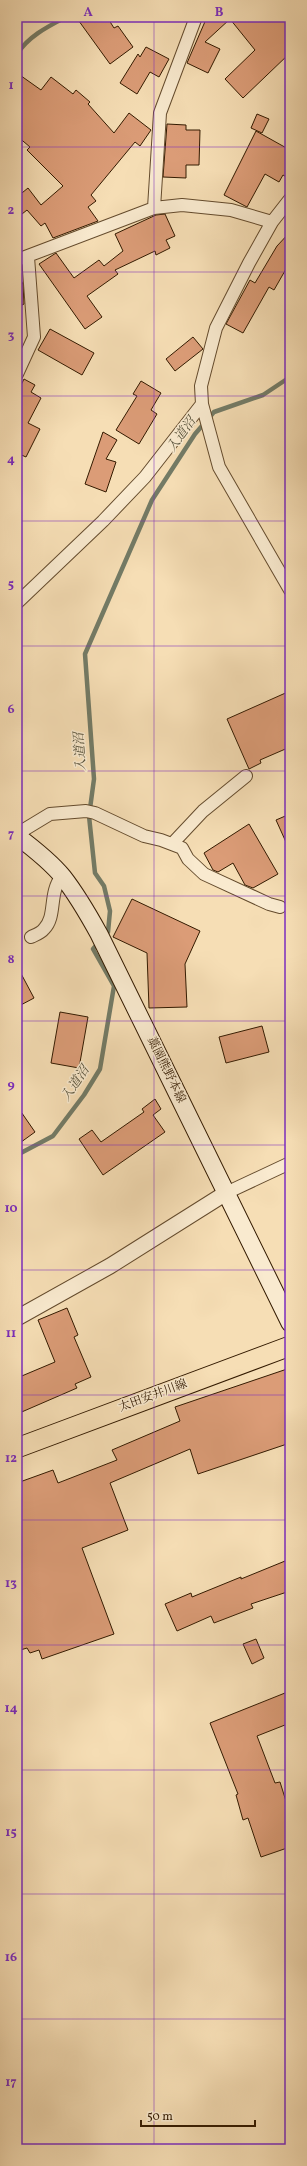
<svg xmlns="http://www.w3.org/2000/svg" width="307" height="2166" viewBox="0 0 307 2166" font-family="Vollkorn,'Noto Serif JP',serif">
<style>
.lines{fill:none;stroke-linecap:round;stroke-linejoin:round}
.stream{stroke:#737b66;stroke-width:4.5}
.building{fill:#db9c77;stroke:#331a00}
.minor-casing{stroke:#644b2d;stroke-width:14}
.tertiary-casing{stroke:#644b2d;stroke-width:17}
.secondary-casing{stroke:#331a00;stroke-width:19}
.primary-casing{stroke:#331a00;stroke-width:21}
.minor{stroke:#f9eacf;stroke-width:12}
.tertiary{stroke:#f9eacf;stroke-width:15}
.secondary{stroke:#f9eacf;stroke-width:17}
.primary{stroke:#f6deb5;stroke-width:19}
.grid{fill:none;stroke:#7b2cbf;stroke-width:1;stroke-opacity:0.55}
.labels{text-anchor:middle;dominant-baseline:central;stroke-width:3;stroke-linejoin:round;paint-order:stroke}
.street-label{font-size:12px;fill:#331a00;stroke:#f9eacf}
.water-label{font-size:13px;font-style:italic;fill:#58533c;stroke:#f9eacf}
.neatline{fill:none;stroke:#7b2cbf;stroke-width:1.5}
.grid-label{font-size:13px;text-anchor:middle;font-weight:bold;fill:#7b2cbf}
</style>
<rect width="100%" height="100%" fill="#f6deb5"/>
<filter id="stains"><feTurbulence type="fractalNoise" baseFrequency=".005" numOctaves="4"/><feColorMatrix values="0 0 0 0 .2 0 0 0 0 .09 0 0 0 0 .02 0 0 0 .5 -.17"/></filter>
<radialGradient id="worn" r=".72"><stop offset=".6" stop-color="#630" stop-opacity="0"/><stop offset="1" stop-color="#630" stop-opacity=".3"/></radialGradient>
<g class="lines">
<path class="stream" d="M17,54C29,36 47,27 66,17
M104,936L108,932L110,911L104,886L95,873L89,816L94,779L85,654L152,500L195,434L214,412L263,395L287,379H290
M17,1155L53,1136L84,1095L100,1069L114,986L93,949L99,942"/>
</g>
<path class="building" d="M76,17H107L114,28L118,26L133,47L110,64Z
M207,17H290V53L243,98L225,79L255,50L230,19L205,42L220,49L208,73L187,63Z
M146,47L169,59L159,77L150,72L137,94L120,83L138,54L140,57Z
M17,73L41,90L51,77L73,94L76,90L90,102L88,104L114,133L129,113L151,130L140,146L135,142L91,195L96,201L88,207L98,221L53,238L45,223L41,226L27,210L17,218V197L28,188L41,205L63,186L27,150L30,147L17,136Z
M257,114L269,119L262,133L251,128Z
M167,124L186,125V130H200L199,165H186V178L163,177Z
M256,131L290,150V179L283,175L279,182L265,174L247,207L224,195Z
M165,214L175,236L166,240L170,248L156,255L155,251L115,270L118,274L87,296L102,317L85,329L39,264L56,253L74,278L99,260L104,266L123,251L115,234L156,215Z
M290,232V262L274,290L269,287L243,333L226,324L250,280L255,283L277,246Z
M17,273L23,284L24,304L17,308Z
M50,329L94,353L82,375L38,350Z
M193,337L203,349L175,371L166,359Z
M24,379L35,385L31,392L41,398L28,423L40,429L26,457L17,453V393Z
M141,381L161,393L151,410L157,414L139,444L116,430L137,396L133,394Z
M103,432L117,440L106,459L116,462L106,492L85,484Z
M290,691V747L260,760L261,763L249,769L227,719Z
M290,814V851L276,820Z
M249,824L278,874L253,888L245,885L233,863L218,872L213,870L204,853Z
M132,899L200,931L185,964L187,1007L149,1008L147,953L113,937Z
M17,966L34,998L17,1007Z
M60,1012L88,1017L79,1068L51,1063Z
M262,1026L269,1052L226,1063L219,1037Z
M155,1099L161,1109L153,1115L165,1132L103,1175L79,1139L92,1130L101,1142L144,1112L142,1109Z
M17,1106L35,1132L17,1145Z
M67,1308L78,1335L74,1337L91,1377L75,1384L77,1388L17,1414V1378L55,1362L38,1320Z
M290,1368V1443L198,1474L190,1449L110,1483L128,1530L82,1548L114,1634L42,1659L39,1650L30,1653L27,1648L17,1651V1483L53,1470L58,1483L117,1460L112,1450L180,1421L175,1407Z
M290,1559V1591L251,1604L253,1608L214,1623L211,1616L177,1631L165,1604L191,1593L192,1597L241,1577V1579Z
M256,1639L264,1658L252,1664L243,1644Z
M290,1691V1723L257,1736L275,1783L280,1782L290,1814V1847L261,1857L248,1818L243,1820L236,1795L238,1794L210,1723Z"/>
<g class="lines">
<g class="minor-casing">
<path id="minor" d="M290,199L272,222L249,263L216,328L201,386L202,404L219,467L290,590
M154,208L160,113L196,17
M17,260L154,208L182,205L231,210L272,222
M17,374L34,337L28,257
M17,603L103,521L145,477L202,404
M17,834L50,814L86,811L95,813L144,836L161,840L182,848L188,859L204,874L269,904L280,907
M172,844L203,811L246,776
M31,937C35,935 41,933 44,929C57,916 48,893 62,876
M226,1193L290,1163"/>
</g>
<g class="tertiary-casing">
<path id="tertiary" d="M17,1318L110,1266L226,1193"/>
</g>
<g class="secondary-casing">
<path id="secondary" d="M17,836C33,848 50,861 63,877C77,895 88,914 99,934L290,1323"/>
</g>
<g class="primary-casing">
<path id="primary" d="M17,1448L290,1346"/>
</g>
<use href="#minor" class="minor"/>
<use href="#tertiary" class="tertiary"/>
<use href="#secondary" class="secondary"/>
<use href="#primary" class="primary"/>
</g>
<path class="grid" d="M154,17V2149M17,147H290M17,272H290M17,396H290M17,521H290M17,646H290M17,771H290M17,896H290M17,1021H290M17,1145H290M17,1270H290M17,1395H290M17,1520H290M17,1645H290M17,1770H290M17,1894H290M17,2019H290"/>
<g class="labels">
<g class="street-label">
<text transform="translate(166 1070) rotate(64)">藁園熊野本線</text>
<text transform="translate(153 1396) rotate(-20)">太田安井川線</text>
</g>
<g class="water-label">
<text transform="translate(182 435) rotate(-54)">入道沼</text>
<text transform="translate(81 752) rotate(-94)">入道沼</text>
<text transform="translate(76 1084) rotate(-56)">入道沼</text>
</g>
</g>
<rect width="307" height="2166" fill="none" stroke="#f6deb5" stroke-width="44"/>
<path d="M141 2120v6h114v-6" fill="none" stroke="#331a00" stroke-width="2"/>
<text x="147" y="2120" font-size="12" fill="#331a00" stroke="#f9eacf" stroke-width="3" paint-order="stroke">50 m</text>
<rect x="22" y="22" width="263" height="2122" class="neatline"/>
<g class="grid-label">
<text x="88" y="16">A</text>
<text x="219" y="16">B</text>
<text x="11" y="89">1</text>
<text x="11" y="214">2</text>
<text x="11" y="339">3</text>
<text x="11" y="463">4</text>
<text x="11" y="588">5</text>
<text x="11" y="713">6</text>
<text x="11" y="838">7</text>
<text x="11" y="963">8</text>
<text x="11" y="1088">9</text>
<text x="11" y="1212">10</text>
<text x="11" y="1337">11</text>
<text x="11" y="1462">12</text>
<text x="11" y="1587">13</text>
<text x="11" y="1712">14</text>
<text x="11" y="1836">15</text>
<text x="11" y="1961">16</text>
<text x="11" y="2086">17</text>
</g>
<rect width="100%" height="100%" filter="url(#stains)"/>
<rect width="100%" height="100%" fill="url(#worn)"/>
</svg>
